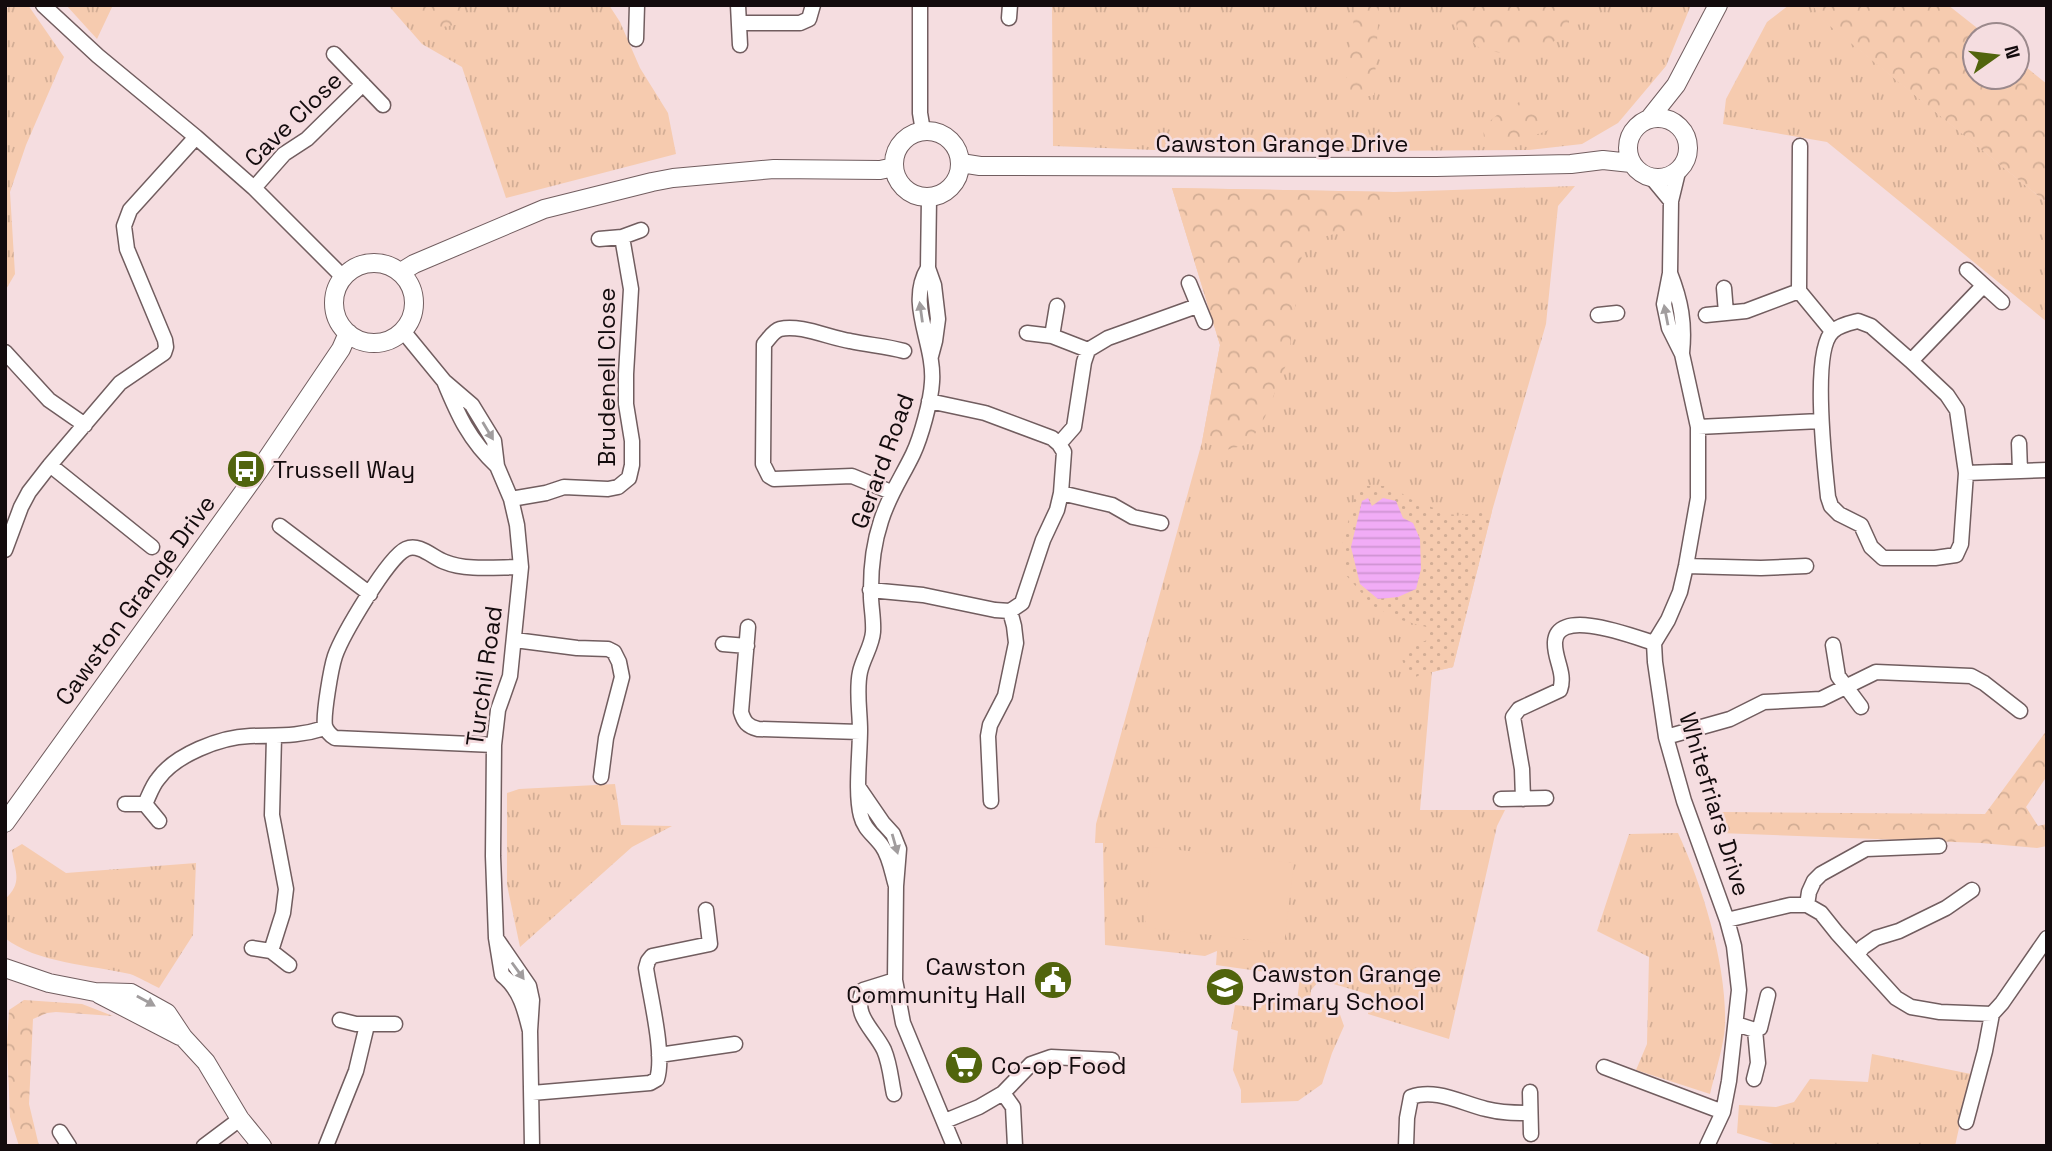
<svg xmlns="http://www.w3.org/2000/svg" width="2052" height="1151" viewBox="0 0 2052 1151" font-family="'Space Grotesk',sans-serif">
<style>
.grass{fill:url(#grass-tufts)}
.forest{fill:url(#forest-crowns)}
.garden{fill:url(#garden-dots)}
.pitch{fill:#f6cbaf}
.water{fill:url(#water-rules)}
.lines{fill:none;stroke-linecap:round;stroke-linejoin:round}
.minor-casing{stroke:#715d5f;stroke-width:17}
.tertiary-casing{stroke:#715d5f;stroke-width:20}
.minor{stroke:#fff;stroke-width:14}
.tertiary{stroke:#fff;stroke-width:18}
.oneway{fill:#a19d9e}
.labels{text-anchor:middle;dominant-baseline:central;stroke-width:5;stroke-linejoin:round;paint-order:stroke}
.street-label{font-size:24px;fill:#130b0d;stroke:#f5dde0}
.poi-label{font-size:24px;fill:#130b0d;stroke:#f5dde0;text-anchor:start}
</style>
<defs>
<pattern id="grass-tufts" width="24" height="20" patternUnits="userSpaceOnUse" patternTransform="scale(1.75)"><rect width="24" height="20" fill="#f6cbaf"/><path d="M3 7l-1-3M5 7V3M7 7l1-3M15 17l-1-3M17 17v-4M19 17l1-3" fill="none" stroke="#d2ad95"/></pattern>
<pattern id="forest-crowns" width="20" height="18" patternUnits="userSpaceOnUse" patternTransform="scale(1.75)"><rect width="20" height="18" fill="#f6cbaf"/><path d="M2 6a3 3 0 1 1 6 0M12 15a3 3 0 1 1 6 0" fill="none" stroke="#d2ad95"/></pattern>
<pattern id="garden-dots" width="8" height="8" patternUnits="userSpaceOnUse" patternTransform="scale(1.75)"><rect width="8" height="8" fill="#f6cbaf"/><path d="M2 2h.1M6 6h.1" fill="none" stroke="#d2ad95" stroke-width="1.8" stroke-linecap="round"/></pattern>
<pattern id="water-rules" width="6" height="5" patternUnits="userSpaceOnUse" patternTransform="scale(1.75)"><rect width="6" height="5" fill="#f1acf6"/><path d="M0 2.5h6" fill="none" stroke="#ce93d2"/></pattern>
</defs>
<rect width="100%" height="100%" fill="#f5dde0"/>
<path class="grass" d="M11,5H28L64,57L26,145L10,192L15,274L5,291V10Z
M66,5H113L97,39Z
M388,5H609L620,22L640,68L668,113L676,154L506,198L462,67L422,44Z
M1052,5H1691L1666,66L1618,123L1582,144L1529,150L1205,152L1053,146Z
M1789,5H1813L1821,18L2047,203V322L1827,142L1723,124L1726,99L1767,22Z
M1575,186L1558,206L1546,324L1492,511L1453,667L1432,672L1420,810H1505L1497,826L1449,1039L1368,1014L1371,995L1320,980L1311,990L1310,1003L1337,1006L1344,1026L1332,1053L1322,1084L1298,1101L1241,1103V1090L1233,1070L1238,1031L1231,1029L1235,1005L1261,1008L1263,1001L1287,1004L1288,1000L1297,1001L1300,977L1216,965L1217,951L1205,956L1105,945L1103,843H1095L1096,824L1202,442L1220,345L1172,188L1394,192Z
M615,784L621,825L672,826L632,847L520,947L507,885V793L519,789Z
M1678,833C1703,887 1727,966 1725,1025C1724,1046 1715,1073 1710,1094L1636,1070L1647,1044L1649,957L1597,931L1629,834Z
M22,844L66,873L196,863L193,935L159,988C150,984 139,977 130,974C91,965 36,963 5,938V899C24,882 14,870 12,850Z
M1872,1054L1971,1074L1955,1146H1780L1737,1133L1739,1105L1776,1107L1794,1102L1810,1079L1868,1082Z"/>
<path class="forest" d="M406,5H464L461,24L436,28Z
M1356,5H1379L1374,95L1347,101V63Z
M1458,5H1569V29L1548,46L1510,54L1482,50L1458,30L1454,15Z
M1813,5H1948L1986,35H1975V77H2017V60L2047,84V203L1820,18Z
M1526,98L1540,106L1553,128C1532,139 1508,138 1484,138L1483,127L1497,115Z
M1172,188L1394,192L1366,225L1320,238L1302,254L1288,360L1265,417L1249,444L1226,450L1202,442L1220,345Z
M2047,730V776L2026,807L2038,826L2047,824V846L2037,848L1981,843L1719,833L1721,812L1985,814Z
M24,1000L82,1004L113,1016L56,1012L47,1013L33,1019L29,1104L39,1146H19L10,1117L7,1044L9,1010Z"/>
<path class="garden" d="M1367,486H1391L1410,499L1455,516L1492,511L1453,667L1432,672L1428,670L1411,680L1399,653L1429,639L1430,628L1401,620L1373,606L1345,574L1342,544L1356,493Z"/>
<path class="pitch" d="M1153,847L1294,863L1284,944L1145,927Z"/>
<path class="water" d="M1368,498L1372,506L1383,498L1396,501L1403,518L1413,523L1420,539L1421,569L1416,589L1398,597L1378,599L1360,584L1351,547L1362,501Z"/>
<g class="lines">
<g class="minor-casing">
<path id="minor" d="M43,5L98,56L196,137L254,188L343,277
M738,5L740,45
M920,5V113L923,131
M1009,18L1010,5
M739,23H800L809,19L813,5
M636,39L637,5
M334,54L383,105
M1800,146L1799,291L1832,331
M1678,172L1671,201L1670,273L1664,304L1669,328L1682,354L1698,427V498L1686,566L1680,592L1668,620L1654,643L1655,662L1666,737L1684,801L1727,920L1734,946L1739,990L1729,1081L1723,1112L1707,1146
M1652,178L1671,201
M254,188L284,154L307,139L363,84
M929,198L928,268L934,285L938,319L935,341L931,356
M599,239L622,237L641,230
M1967,270L2002,302
M1670,273C1681,301 1685,323 1682,353
M1189,283L1205,322
M1724,288L1726,313
M1598,315L1617,313
M1706,315L1746,311L1799,291
M1858,321L1871,326L1911,361L1947,395L1957,410L1966,473L1961,544L1956,555L1935,558H1883L1871,547L1861,525L1839,514L1831,506L1828,497C1825,467 1811,350 1833,331C1840,325 1850,323 1858,321Z
M403,331L444,381L472,405L494,441L497,466C469,440 458,415 444,381
M1027,333L1052,336L1057,306
M1052,336L1088,350
M5,352L49,400L85,425
M1911,361L1983,286
M1698,427L1821,421
M2019,443L2020,471
M1059,444L1074,427L1084,362L1088,350L1108,338L1197,306
M50,465L152,547
M1966,473L2047,470
M891,492L852,476L774,479L769,476L763,464L764,344C769,339 773,331 780,329C800,324 830,338 850,341C868,345 886,346 904,351
M1061,493L1112,505L1133,517L1161,523
M511,499L546,493L564,487L608,489L618,487L629,478L632,465V441L626,404V374L631,289L622,237
M280,526L370,594
M5,550L21,507L29,492L50,465L120,383L164,353L166,347L165,340L127,249L124,226L130,210L196,137
M1686,566L1761,568L1806,566
M870,590L923,595L995,610L1010,611L1022,603L1043,540L1057,510L1061,493L1064,452L1059,444L1052,438L985,413L929,401
M748,627L741,712C744,722 747,726 758,729L860,732
M515,640L577,648L608,649L614,652L619,662L622,677L606,738L601,777
M723,644L747,646
M1833,645L1838,676L1861,707
M1666,737L1730,719L1764,702L1821,699L1876,672L1971,676L1984,683L2020,711
M494,745L335,738C330,735 327,732 325,726C323,715 331,668 335,656C342,636 388,557 406,549C420,543 433,558 445,562C466,571 498,567 521,567
M859,788L883,823L893,834L899,849L896,886C892,873 890,857 882,846C874,835 864,829 861,816C855,793 860,755 860,730C860,712 856,690 860,672C863,658 872,646 873,632C874,617 870,603 871,589C871,567 874,542 881,521C889,495 902,477 913,454C921,437 931,401 932,382C935,343 906,304 928,268
M1501,799L1546,798
M1523,799L1522,769L1513,717L1519,709L1560,690C1566,673 1554,659 1555,642C1557,606 1637,638 1654,643
M991,801L988,736L990,725L1005,696L1016,643L1014,626L1010,611
M125,804H145L159,821
M145,804C149,796 152,786 158,779C175,755 220,737 250,736C278,735 297,737 325,728
M896,886L895,980L903,1023L954,1146
M1807,905L1809,892L1814,881L1821,874L1866,849L1939,846
M1727,920L1790,905H1807L1821,913L1837,933L1896,998L1911,1007L1940,1012L1992,1014L2002,1003L2047,938
M496,938L493,856L494,745L498,710L510,676L521,567L517,525L511,499L497,466
M252,948L271,951L289,965
M271,951L283,913L286,889L272,815L274,737
M1857,955L1863,947L1876,938L1899,931L1946,908L1972,890
M340,1020L356,1024H395
M1736,1024L1755,1030L1760,1028L1768,995
M530,1031C525,1010 520,989 502,975L496,938L529,986L532,1000L530,1031L532,1146
M659,1055L735,1044
M1604,1067L1723,1112
M1754,1079L1758,1063L1755,1030
M1530,1092L1531,1134
M532,1093L650,1083L657,1079C665,1054 650,996 646,968L648,961L652,956L710,944L706,910
M1003,1093L1013,1107L1015,1146
M894,1094C891,1080 890,1064 884,1050C874,1029 852,1016 863,990L895,980
M945,1121L979,1107L1003,1093L1031,1064L1051,1057L1112,1060
M1966,1122L1985,1051L1992,1014
M60,1132L69,1146
M204,1146L240,1119
M326,1146L356,1071L367,1025
M1406,1146L1407,1118L1411,1097C1436,1088 1461,1103 1486,1109C1501,1113 1515,1113 1530,1113"/>
</g>
<g class="tertiary-casing">
<path id="tertiary" d="M1628 148a30 30 0 1 1 60 0a30 30 0 1 1-60 0Z
M1649,119L1676,85L1718,5
M894 164a33 33 0 1 1 66 0a33 33 0 1 1-66 0Z
M961,163L980,166L1436,167L1571,164L1603,160L1631,163
M334 303a40 40 0 1 1 80 0a40 40 0 1 1-80 0Z
M401,272L414,264L544,209L652,182L673,178L774,169L880,170L894,167
M5,823L260,469L341,349L348,333
M5,968L49,983L95,992L131,993L167,1013L183,1037L206,1062L240,1119L262,1146
M99,994L180,1036"/>
</g>
<use href="#minor" class="minor"/>
<use href="#tertiary" class="tertiary"/>
</g>
<defs><path id="oneway-solid" d="M-6-.8H1V-3.2L6.5 0L1 3.2V.8H-6Z" transform="scale(1.75)"/></defs>
<g class="oneway">
<use href="#oneway-solid" transform="translate(921 312) rotate(-98)"/>
<use href="#oneway-solid" transform="translate(1666 315) rotate(-101)"/>
<use href="#oneway-solid" transform="translate(488 431) rotate(59)"/>
<use href="#oneway-solid" transform="translate(895 844) rotate(74)"/>
<use href="#oneway-solid" transform="translate(518 971) rotate(54)"/>
<use href="#oneway-solid" transform="translate(146 1001) rotate(29)"/>
</g>
<defs>
<g id="bus-disc" transform="scale(2.0125)"><circle r="9.5" fill="#51640d" stroke="#f5dde0"/><path d="M-5-6H5V4H4V6H2V4H-2V6H-4V4H-5ZM-3.5-4V0h7V-4ZM-3.5 1.2v1.5H-2V1.2ZM2 1.2v1.5H3.5V1.2Z" fill="#fff"/></g>
<g id="civic-disc" transform="scale(2.0125)"><circle r="9.5" fill="#51640d" stroke="#f5dde0"/><path d="M-.6-6.5H3V-4.5H.6V-3L4-1V1h2V6H-6V1h2V-1L-.6-3ZM-1.2 2.5V6h2.4V2.5Z" fill="#fff"/></g>
<g id="school-disc" transform="scale(2.0125)"><circle r="9.5" fill="#51640d" stroke="#f5dde0"/><path d="M0-5L7-2L0 1L-7-2ZM-4 1L0 2.5L4 1V4Q0 6-4 4Z" fill="#fff"/></g>
<g id="supermarket-disc" transform="scale(2.0125)"><circle r="9.5" fill="#51640d" stroke="#f5dde0"/><path d="M-6-5.5h2.5l.6 2H6L4.5 2H-2.5L-4.4-4H-6ZM-1.5 3.2a1.3 1.3 0 1 0 .1 0ZM3 3.2a1.3 1.3 0 1 0 .1 0Z" fill="#fff"/></g>
</defs>
<g fill-rule="evenodd">
<use href="#bus-disc" x="246" y="469"/>
<use href="#civic-disc" x="1053" y="980"/>
<use href="#school-disc" x="1225" y="987"/>
<use href="#supermarket-disc" x="964" y="1065"/>
</g>
<g class="labels">
<g class="street-label">
<text transform="translate(293 119) rotate(-44)">Cave Close</text>
<text x="1282" y="143">Cawston Grange Drive</text>
<text transform="translate(606 377) rotate(-90)">Brudenell Close</text>
<text transform="translate(882 461) rotate(-70)">Gerard Road</text>
<text transform="translate(135 600) rotate(-54)">Cawston Grange Drive</text>
<text transform="translate(484 676) rotate(-82)">Turchil Road</text>
<text transform="translate(1715 804) rotate(73)">Whitefriars Drive</text>
</g>
<g class="poi-label">
<text x="273" y="469">Trussell Way</text>
<text x="1026" y="966" text-anchor="end">Cawston<tspan x="1026" dy="28">Community Hall</tspan></text>
<text x="1252" y="973">Cawston Grange<tspan x="1252" dy="28">Primary School</tspan></text>
<text x="991" y="1065">Co-op Food</text>
</g>
</g>
<rect width="2052" height="1151" fill="none" stroke="#130b0d" stroke-width="14"/>
<g transform="translate(1996 56) rotate(76)"><circle r="33" fill="#f5dde0" stroke="#9b898c" stroke-width="2"/>
<path d="M0-5L12 26L0 18L-12 26Z" fill="#51640d"/>
<text y="-10" font-size="19" font-weight="bold" text-anchor="middle" fill="#130b0d">N</text>
</g>
</svg>
